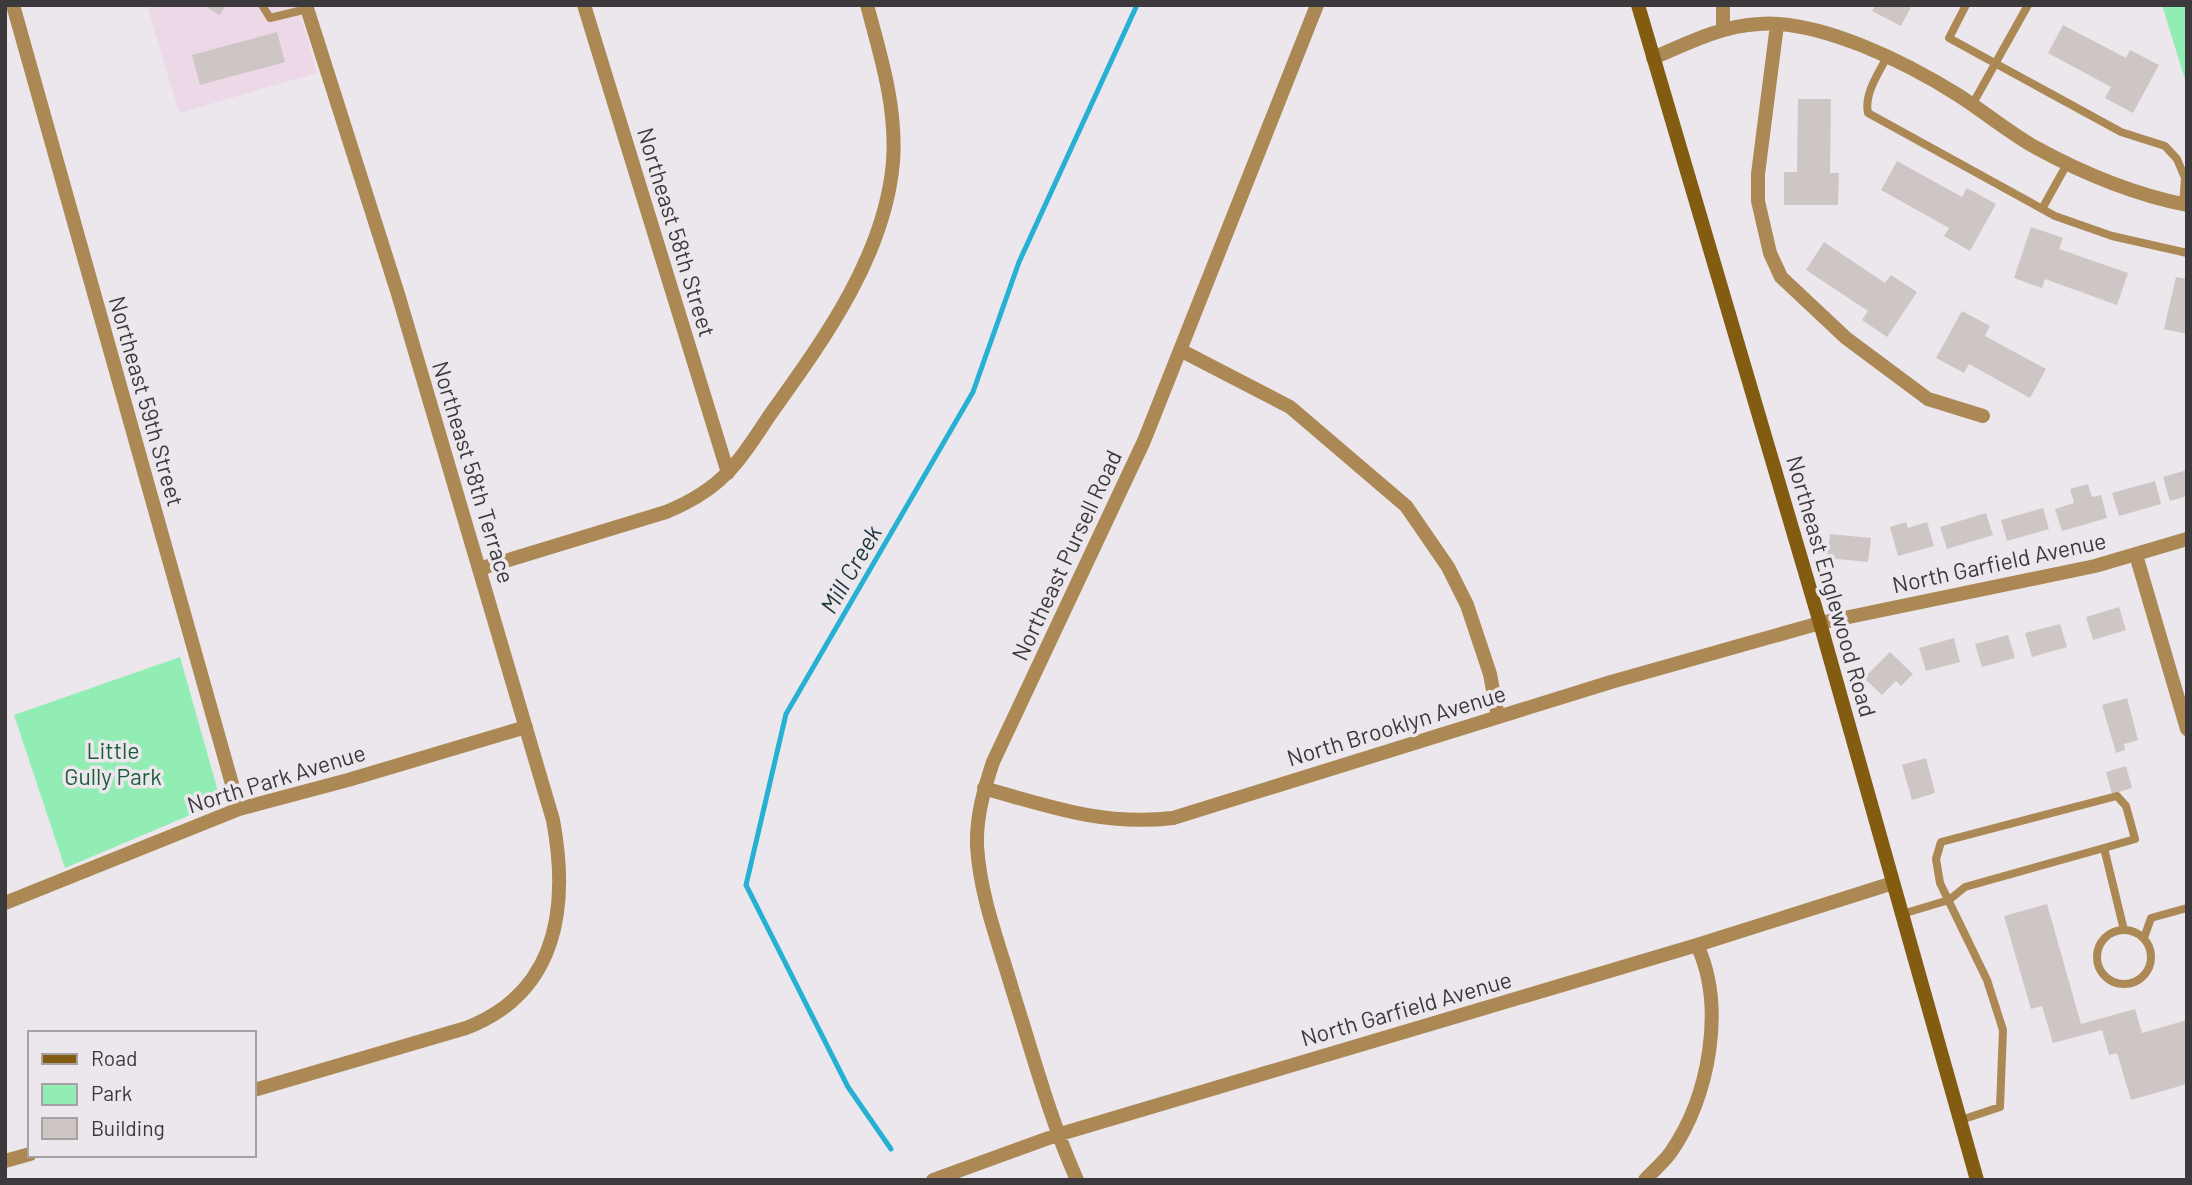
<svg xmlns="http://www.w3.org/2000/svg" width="2192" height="1185" viewBox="0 0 2192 1185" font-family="Barlow,sans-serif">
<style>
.commercial{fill:#ecd8e7}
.green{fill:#92edb4}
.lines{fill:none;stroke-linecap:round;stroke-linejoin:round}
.stream{stroke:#26b0d3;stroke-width:5}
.building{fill:#cdc6c5}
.service{stroke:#ab8854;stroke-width:8}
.minor{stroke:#ab8854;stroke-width:14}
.tertiary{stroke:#ab8854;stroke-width:14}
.secondary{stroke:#835c12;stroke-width:14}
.labels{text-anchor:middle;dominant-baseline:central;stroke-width:7;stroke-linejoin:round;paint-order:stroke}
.street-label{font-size:23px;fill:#3b393b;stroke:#ece7ec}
.park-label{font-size:23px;fill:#1c5e3a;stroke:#ece7ec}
.water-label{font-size:24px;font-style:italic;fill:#1f353c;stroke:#ece7ec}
</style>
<rect width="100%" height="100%" fill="#ece7ec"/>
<path class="commercial" d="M147,5H298L317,73L179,113Z"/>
<path class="green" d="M2162,5H2187V86Z
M180,657L221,802L65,868L14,715Z"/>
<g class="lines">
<path class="stream" d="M891,1149L848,1087L746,885L786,714L973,392L1019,262L1137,5"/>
</g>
<path class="building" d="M203,5H226L220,15Z
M1875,5H1912L1901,26L1872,11Z
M2063,25L2126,58L2130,50L2159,65L2133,113L2105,98L2111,87L2048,53Z
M277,32L285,62L200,85L192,55Z
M1798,99H1831L1830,173H1839L1838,205H1784V172H1797Z
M1897,161L1962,197L1967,188L1996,204L1970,251L1944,236L1949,228L1881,190Z
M2031,227L2063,238L2059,249L2128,273L2117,305L2045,279L2042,288L2014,278Z
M1824,242L1885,283L1891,275L1917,292L1887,337L1862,320L1868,311L1806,270Z
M2176,277L2187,279V334L2164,329Z
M1962,311L1990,326L1985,336L2046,369L2030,398L1969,364L1964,373L1936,358Z
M2187,470V496L2170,501L2163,477Z
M2155,481L2161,504L2119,516L2112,493Z
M2088,484L2092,497L2101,495L2107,518L2062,531L2055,509L2074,503L2070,489Z
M2043,508L2049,529L2007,541L2001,520Z
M1986,513L1993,535L1947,549L1940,527Z
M1906,522L1908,528L1927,522L1934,546L1898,556L1890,527Z
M1830,534L1871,538L1868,562L1827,558Z
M2119,607L2126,630L2093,640L2086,617Z
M2060,624L2067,647L2032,657L2025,633Z
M2008,635L2015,658L1982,667L1975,644Z
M1954,638L1960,662L1926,671L1919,648Z
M1890,652L1913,674L1901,686L1896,681L1882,695L1864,678Z
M2127,698L2138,740L2124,744L2125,750L2116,753L2102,705Z
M1926,758L1935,793L1912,800L1902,765Z
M2126,766L2132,788L2112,794L2106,772Z
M2047,904L2081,1024L2135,1009L2142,1033L2187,1020V1084L2131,1100L2117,1053L2109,1055L2102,1030L2053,1043L2042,1006L2031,1009L2004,916Z"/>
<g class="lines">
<path class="service" d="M262,5L270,18L307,9
M1966,5L1949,38L2121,132L2165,146L2177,159L2185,178L2183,205
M1887,57C1878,74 1864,94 1868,113L2055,216L2112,236L2187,253
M1972,105L2028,5
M2042,209L2067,164
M1902,914L1949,900L1965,887L2104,848L2124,930
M2097 957a27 27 0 1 1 54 0a27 27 0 1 1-54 0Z
M2144,938L2151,918L2187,908
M1961,1120L2000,1107L2003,1030L1987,980L1940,883L1936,859L1941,842L2117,796L2126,806L2135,839L2104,848"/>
<path class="minor" d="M13,5L239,809
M584,5L728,473
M1723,5V28
M1777,25L1758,174V201L1770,253L1781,277L1846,338L1928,399L1983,416
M1653,58C1688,43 1721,26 1759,24C1820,19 1907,63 1958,95C1983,111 2007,131 2033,146C2082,173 2132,194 2187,205
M1180,350L1290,407L1406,506L1448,567L1467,605L1490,674L1498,717
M2136,555L2187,729
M479,569L666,512C688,503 711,490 728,472C745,455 758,432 772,412C825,338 885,255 893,162C897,108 881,57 867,5
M984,788C1050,807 1104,826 1173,818L1611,682L1820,623
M5,903L239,809L348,780L526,727
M254,1090L466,1028C558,993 569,906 553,820L398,294L306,5
M5,1161L30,1154
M933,1180L1057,1135L1697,945L1893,883
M1077,1180C1050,1119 1033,1055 1013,992C999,944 980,896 977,846C976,817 984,789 993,762L1144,441L1317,5
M1645,1180C1653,1171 1664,1162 1671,1152C1709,1097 1726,1007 1697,945"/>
<path class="tertiary" d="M1820,623L2095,566L2187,539"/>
<path class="secondary" d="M1638,5L1820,623L1977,1180"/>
</g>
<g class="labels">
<g class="street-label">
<text transform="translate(677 232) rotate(73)">Northeast 58th Street</text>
<text transform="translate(147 401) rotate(74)">Northeast 59th Street</text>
<text transform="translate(474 472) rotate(73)">Northeast 58th Terrace</text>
<text transform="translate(1066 555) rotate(-65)">Northeast Pursell Road</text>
<text transform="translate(1999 562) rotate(-12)">North Garfield Avenue</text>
<text transform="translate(1832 586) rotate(74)">Northeast Englewood Road</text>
<text transform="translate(1396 725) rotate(-17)">North Brooklyn Avenue</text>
<text transform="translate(276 778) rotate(-17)">North Park Avenue</text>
<text transform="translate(1406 1008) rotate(-16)">North Garfield Avenue</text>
</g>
<g class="park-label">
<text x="113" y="750">Little<tspan x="113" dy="26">Gully Park</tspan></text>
</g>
<g class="water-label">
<text transform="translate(850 569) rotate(-60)">Mill Creek</text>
</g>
</g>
<rect width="2192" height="1185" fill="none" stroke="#3b393b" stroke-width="14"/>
<rect x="28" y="1031" width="228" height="126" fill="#ece7ec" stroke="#a5a1a5" stroke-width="2"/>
<rect x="42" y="1054" width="35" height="10" fill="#835c12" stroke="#a5a1a5" stroke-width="2"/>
<text x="91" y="1066" font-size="21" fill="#3b393b">Road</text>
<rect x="42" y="1084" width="35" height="21" fill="#92edb4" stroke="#a5a1a5" stroke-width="2"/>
<text x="91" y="1101" font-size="21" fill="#3b393b">Park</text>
<rect x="42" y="1118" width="35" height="21" fill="#cdc6c5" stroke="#a5a1a5" stroke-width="2"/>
<text x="91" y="1136" font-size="21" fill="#3b393b">Building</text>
</svg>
